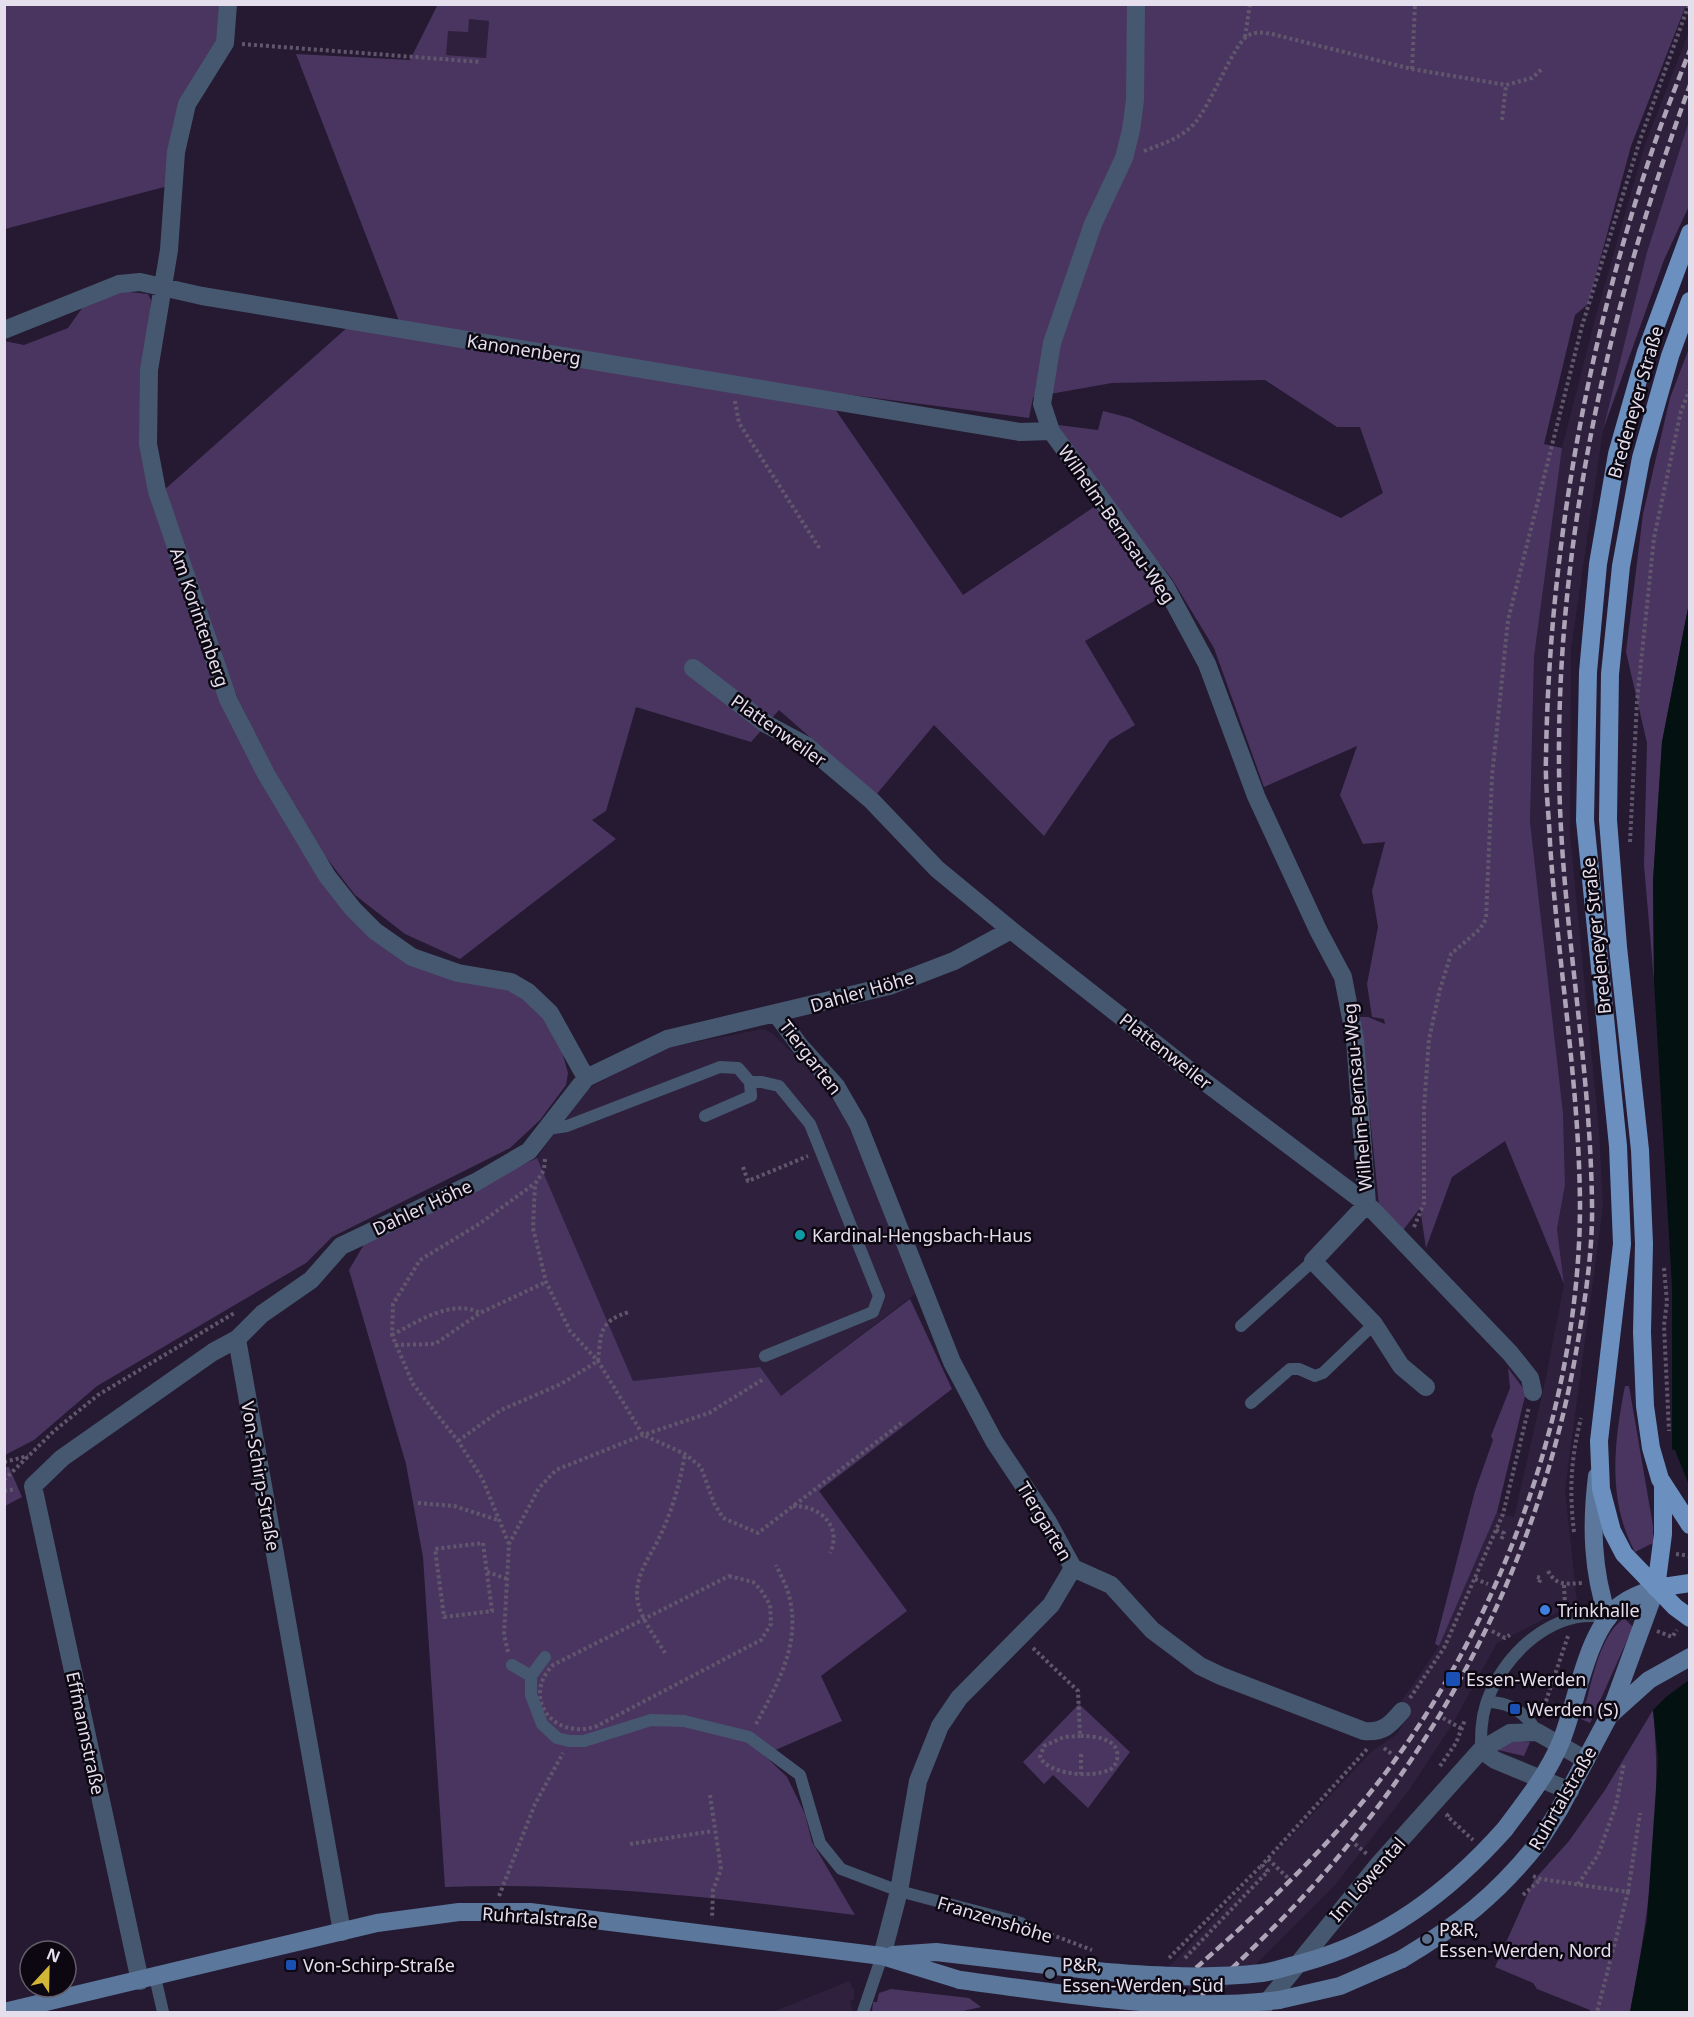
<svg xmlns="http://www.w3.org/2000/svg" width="1694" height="2017" viewBox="0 0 1694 2017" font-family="'Noto Sans',sans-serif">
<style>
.built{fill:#2f213e}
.green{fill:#4a3561;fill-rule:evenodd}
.water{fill:#041111}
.pier{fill:#251a31}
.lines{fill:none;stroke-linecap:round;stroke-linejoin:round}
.path{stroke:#61576c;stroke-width:4;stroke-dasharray:3 3;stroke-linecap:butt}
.lane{stroke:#46586f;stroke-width:12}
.street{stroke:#46586f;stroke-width:18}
.secondary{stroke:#5b779c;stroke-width:18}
.primary{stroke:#6b8fbf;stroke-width:18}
.rail{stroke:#ada5b7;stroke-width:4.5;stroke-dasharray:9 4.5;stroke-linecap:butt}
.secondary-bridge{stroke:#5b779c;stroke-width:18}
.culture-dot{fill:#0f9aa8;stroke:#0c0711;stroke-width:2}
.shop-dot{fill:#3f7fe0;stroke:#0c0711;stroke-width:2}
.transit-dot{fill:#1a4fb4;stroke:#0c0711;stroke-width:2}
.service-dot{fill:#5c6f8a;stroke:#0c0711;stroke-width:2}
.labels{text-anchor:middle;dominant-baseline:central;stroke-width:5;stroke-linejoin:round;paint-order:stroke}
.street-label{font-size:18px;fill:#e4deed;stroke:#0c0711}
.poi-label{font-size:18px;fill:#e4deed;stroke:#0c0711;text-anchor:start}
</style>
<rect width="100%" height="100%" fill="#251a31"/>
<path class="built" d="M469,19L489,21L486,58L446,55L447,30Z
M1689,32V121L1647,252L1603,430L1571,650L1570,834L1599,1131L1603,1206L1565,1490L1577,1602L1497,1643L1453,1723L1409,1790L1335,1885L1254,1966L1196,2012H1116L1148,1989L1372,1751L1396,1735L1409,1716L1397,1708L1439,1646L1497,1512L1514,1517L1545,1382L1564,1284L1557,1229L1565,1185L1563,1113L1530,822L1534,657L1562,448L1596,315L1645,144Z
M763,1029L772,1033L819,1080L852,1129L915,1294L781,1396L760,1367L633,1381L537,1158L570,1109L588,1089L656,1050Z
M849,1981L854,1990V2000L850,2001L853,2012H773Z"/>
<path class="green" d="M438,4L1686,5L1631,146L1588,304L1575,315L1544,444L1562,448L1534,657L1530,822L1563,1113L1565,1185L1557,1229L1564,1284L1505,1141L1452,1177L1426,1248L1420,1208L1401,1233L1379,1206L1360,1017H1368L1385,1024L1384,1019L1372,1017L1367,984L1378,927L1372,891L1385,842L1363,844L1340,795L1357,746L1264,787L1214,648L1172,579L1117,510L1058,425L1098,430L1103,411L1130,418L1341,518L1383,493L1360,427H1337L1265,380L1112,383L1033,397L1029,418L790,387L399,321L296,54L410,60ZM469,19L489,21L486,58L446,55L448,31L468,32Z
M5,5H220L218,46L200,73L168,186L5,229Z
M1689,121V206L1664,260L1603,430L1647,252Z
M120,291L148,294L151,300L142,409L144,469L199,634L288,824L413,963L509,988L539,1011L558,1037L568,1073L566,1085L540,1120L510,1148L332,1237L306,1263L97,1386L34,1440L5,1455L4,341L24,345L68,328L85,304Z
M349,326L835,409L963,595L1097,505L1161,597L1085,641L1135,725L1110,740L1044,836L934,725L876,795L779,710L751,742L636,707L606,811L592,820L616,839L460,959L405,934L355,895L296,818L217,655L163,491Z
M1689,348V603L1662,742L1653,881L1654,981L1644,865L1647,743L1626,652L1643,514L1670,398Z
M537,1158L633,1381L760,1367L781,1396L910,1299L952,1389L819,1491L907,1611L821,1676L842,1721L764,1755L787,1777L805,1814L812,1842L855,1915C719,1898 582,1882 445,1887L423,1557L406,1464L349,1270L366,1241Z
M1508,1368L1526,1392L1497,1512L1439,1646L1435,1644L1475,1491L1493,1440L1491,1436L1510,1388Z
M1625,1386H1629L1653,1526V1543L1635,1552C1607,1500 1614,1442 1625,1386Z
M5,1467H9L22,1497L5,1506Z
M1624,1618L1633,1627L1590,1723L1581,1719C1592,1688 1596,1639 1624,1618Z
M1079,1704L1130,1752L1088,1808L1053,1775L1044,1784L1023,1762Z
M1653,1710C1663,1811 1649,1914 1630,2012H1590V2010L1537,1989L1533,1983L1495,1967L1534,1880L1569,1841L1605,1790Z
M1515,1741L1530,1742L1524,1756L1498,1750V1745Z
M891,1989L969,1998L981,2007L959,2012H872L873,2002H877L879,1993Z"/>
<path class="water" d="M1689,603L1690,2012H1630L1647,1920L1658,1759L1653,1710L1672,1447V1287L1654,981L1653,881L1662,742Z"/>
<path class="pier" d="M1669,1449L1675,1450L1689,1485V1680L1666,1697L1650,1713Z"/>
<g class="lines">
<path class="path" d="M1245,37L1250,4
M242,44L481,62
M1412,69L1415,4
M1502,120L1506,85
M1144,151C1162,144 1179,139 1193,125C1212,105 1233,43 1249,35C1256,31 1264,33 1272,34L1412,69L1506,85L1532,78L1542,69
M735,401L739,423L820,549
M1630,842L1637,701L1654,538L1681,411L1690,389
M545,1159L544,1170L535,1184L533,1228L546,1282L570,1331L598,1361L643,1435L685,1454L701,1467L714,1503L723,1518L758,1533L904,1421
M743,1167L748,1181L808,1156
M1414,1227L1424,1203V1108L1429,1039L1440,989L1451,954L1480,929L1486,919L1492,777L1508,620L1582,326L1640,140L1689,4
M1664,1268L1667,1302L1664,1325L1669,1431
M392,1335C417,1322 453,1298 480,1313
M395,1345L435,1344L480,1313L546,1282
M458,1441L501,1410L561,1384L598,1361C601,1333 599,1321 629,1312
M4,1462L28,1456
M4,1480L54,1431L98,1395L236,1312
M4,1491L16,1489
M418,1503L454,1506L498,1520
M793,1506C819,1505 843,1526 830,1553
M1496,1530L1504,1533L1501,1540
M1574,1532C1569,1490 1571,1458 1581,1418
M483,1543L492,1611L444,1617L435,1549Z
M509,1544L482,1478L458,1441L413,1384L392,1335L393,1304L420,1260L479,1224L534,1184
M1676,1554L1690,1556
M1548,1571C1556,1586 1566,1584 1582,1583
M487,1572L507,1579
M729,1576L753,1582L761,1590L770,1605L771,1624L761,1640L597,1726C555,1741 520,1699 553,1665Z
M1537,1577L1541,1578L1539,1583
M1475,1579L1488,1584
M1564,1585L1565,1605
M1492,1631L1505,1638L1510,1635
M1657,1631L1672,1637L1677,1630
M1033,1648L1078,1691L1080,1736C1095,1736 1121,1738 1117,1760C1116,1764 1113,1769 1109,1770C1092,1778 1049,1775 1040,1757L1044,1746L1064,1737L1080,1736
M508,1652L504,1635L509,1544L539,1488L556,1470L643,1435L709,1413L762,1380
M665,1653C655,1636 637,1615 637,1594C637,1571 652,1554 661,1534C673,1508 680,1482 685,1454
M1410,1698L1444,1648L1503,1514L1529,1407
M1544,1707L1568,1636
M1443,1718L1462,1729
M756,1724C777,1685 800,1646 790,1600C788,1588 781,1576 776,1565
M1384,1748L1393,1755
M1081,1754V1774
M1440,1766L1456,1743L1465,1720
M710,1795L721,1869L713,1890L712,1919
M1449,1814L1447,1816L1473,1840
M630,1844L713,1831
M1355,1844L1367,1854
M1268,1859L1288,1878
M1533,1876L1541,1879L1628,1892L1597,2012
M1578,1884L1598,1855L1616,1805L1624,1763
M1628,1892L1640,1813
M1523,1895L1541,1879
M499,1896L535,1804L563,1753
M1034,1928L1092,1950
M1169,1958L1262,1865
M1185,1958L1268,1871L1262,1865L1368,1748"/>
<path class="lane" d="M705,1116L751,1096L750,1082
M547,1129L567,1126L720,1067L738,1068L750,1082H762L779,1086L810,1124L879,1296L873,1312L765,1356
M1241,1326L1313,1261
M1251,1403L1290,1369H1299L1315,1376L1323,1373L1374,1324
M512,1665L531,1676V1695L542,1724L557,1738L569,1741H584L651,1720L684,1721L749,1737L800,1775L820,1843L841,1869L899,1891L1021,1923
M531,1676L545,1657
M1487,1702C1509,1702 1526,1713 1537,1732
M1481,1750C1481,1734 1481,1720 1486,1704C1502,1655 1554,1606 1608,1618
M155,1977L163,2012
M863,2012L882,1956"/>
<path class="street" d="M228,4L225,43L187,104L176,152L169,250L149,370L148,444L157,491L228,699L266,774L327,876L353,909L375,931L412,957L458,973L511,982L528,992L550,1013L586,1078
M1136,4L1135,100L1131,130L1124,158L1093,224L1052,343L1042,404L1051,431L1165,586L1207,664L1256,796L1318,930L1343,977L1355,1039L1367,1204
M4,330L119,284L140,282L202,296L1020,432L1051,431
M693,668L766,724L807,746L872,801L937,869L1011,930L1189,1070L1367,1204L1510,1353L1530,1378L1533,1392
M777,1015L800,1046L836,1086L858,1124L952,1362L994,1441L1048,1522L1073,1568L1111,1585L1152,1630L1200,1666L1221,1676L1364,1731C1383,1733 1390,1725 1402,1711
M1367,1204L1313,1261L1374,1324L1401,1366L1426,1387
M237,1339L342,1932
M1481,1750L1495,1760L1570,1791
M882,1956L899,1891L918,1781L940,1726L959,1698L1051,1605L1073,1568
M140,1981L33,1486L62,1458L213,1352L237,1339L262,1314L311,1280L341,1246L476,1182L529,1151L586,1078L667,1039L889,986L954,961L1011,930
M1259,2012L1379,1864L1481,1750L1510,1733L1537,1732L1586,1760"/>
<path class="secondary" d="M1597,1476C1591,1525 1592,1570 1608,1618
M1610,1715L1649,1680L1690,1657
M1505,1829C1525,1802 1547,1775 1560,1744C1577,1705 1586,1627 1623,1603C1633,1596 1645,1592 1656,1588
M1538,1843L1559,1810L1609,1716L1656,1588
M893,1955L936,1952L1106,1972
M1279,2000L1340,1986L1402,1959
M4,2012L377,1923L459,1912H530L882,1956L960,1980"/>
<path class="primary" d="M1690,233L1646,352L1617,454L1598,564L1588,672L1585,820L1618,1146L1622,1244L1599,1441L1601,1489L1612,1531L1624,1554L1675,1607L1690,1618
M1690,301L1670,356L1641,458L1621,566L1610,674L1608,820L1618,947L1640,1150L1644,1244L1642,1332L1645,1406L1651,1448L1660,1479L1690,1525
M1656,1588L1663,1534V1486
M1656,1588L1690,1583"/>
<path class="rail" d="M1145,2012C1221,1947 1295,1882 1360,1805C1494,1645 1580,1414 1580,1204C1579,1083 1558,964 1550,843C1549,814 1545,786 1546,757C1549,556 1585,352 1649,160C1661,123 1676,86 1690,50
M1180,2012C1217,1985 1248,1953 1280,1921C1432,1766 1536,1571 1575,1358C1584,1307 1593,1254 1592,1203C1590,1056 1560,913 1559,767C1557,535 1610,302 1690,85"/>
<path class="secondary-bridge" d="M1402,1959C1457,1926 1498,1894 1538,1843
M1106,1972C1158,1976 1209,1979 1262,1973C1275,1971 1289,1966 1302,1963C1384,1941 1449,1892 1505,1829
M960,1980C1066,1994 1172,2013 1279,2000"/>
</g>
<circle class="culture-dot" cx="800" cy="1235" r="6"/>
<circle class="shop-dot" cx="1545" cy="1610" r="6"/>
<g class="transit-dot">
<rect x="1445" y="1671" width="16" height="16" rx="3"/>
<rect x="1509" y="1703" width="12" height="12" rx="3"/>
<rect x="285" y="1959" width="12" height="12" rx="3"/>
</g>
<g class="service-dot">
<circle cx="1427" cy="1939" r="6"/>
<circle cx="1050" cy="1974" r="6"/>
</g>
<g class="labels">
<g class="street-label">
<text transform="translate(524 349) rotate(9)">Kanonenberg</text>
<text transform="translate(1635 402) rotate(-74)">Bredeneyer Straße</text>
<text transform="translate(1117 524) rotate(55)">Wilhelm-Bernsau-Weg</text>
<text transform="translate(200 617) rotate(71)">Am Korintenberg</text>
<text transform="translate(779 730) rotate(35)">Plattenweiler</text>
<text transform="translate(1596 936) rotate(-96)">Bredeneyer Straße</text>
<text transform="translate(862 991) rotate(-16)">Dahler Höhe</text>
<text transform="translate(1166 1051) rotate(38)">Plattenweiler</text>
<text transform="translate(811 1057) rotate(52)">Tiergarten</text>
<text transform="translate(1357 1097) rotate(-95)">Wilhelm-Bernsau-Weg</text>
<text transform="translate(422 1207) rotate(-25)">Dahler Höhe</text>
<text transform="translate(261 1476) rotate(80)">Von-Schirp-Straße</text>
<text transform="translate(1045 1521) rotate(59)">Tiergarten</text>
<text transform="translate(86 1733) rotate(78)">Effmannstraße</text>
<text transform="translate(1562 1798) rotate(-60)">Ruhrtalstraße</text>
<text transform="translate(1367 1879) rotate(-49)">Im Löwental</text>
<text transform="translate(540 1917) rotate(4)">Ruhrtalstraße</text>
<text transform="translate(995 1919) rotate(17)">Franzenshöhe</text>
</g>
<g class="poi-label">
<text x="812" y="1235">Kardinal-Hengsbach-Haus</text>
<text x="1557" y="1610">Trinkhalle</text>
<text x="1466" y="1679">Essen-Werden</text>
<text x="1527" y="1709">Werden (S)</text>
<text x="1439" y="1929">P&amp;R,<tspan x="1439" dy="21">Essen-Werden, Nord</tspan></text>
<text x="1062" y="1964">P&amp;R,<tspan x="1062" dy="21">Essen-Werden, Süd</tspan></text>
<text x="303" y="1965">Von-Schirp-Straße</text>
</g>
</g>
<rect width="1694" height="2017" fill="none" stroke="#e4deed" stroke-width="12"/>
<g transform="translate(48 1969) rotate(22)"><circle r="28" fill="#0c0711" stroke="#625d69" stroke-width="1.5"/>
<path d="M0-4.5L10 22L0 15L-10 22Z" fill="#d2b736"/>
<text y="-9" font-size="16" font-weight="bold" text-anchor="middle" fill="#e4deed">N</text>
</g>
</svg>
